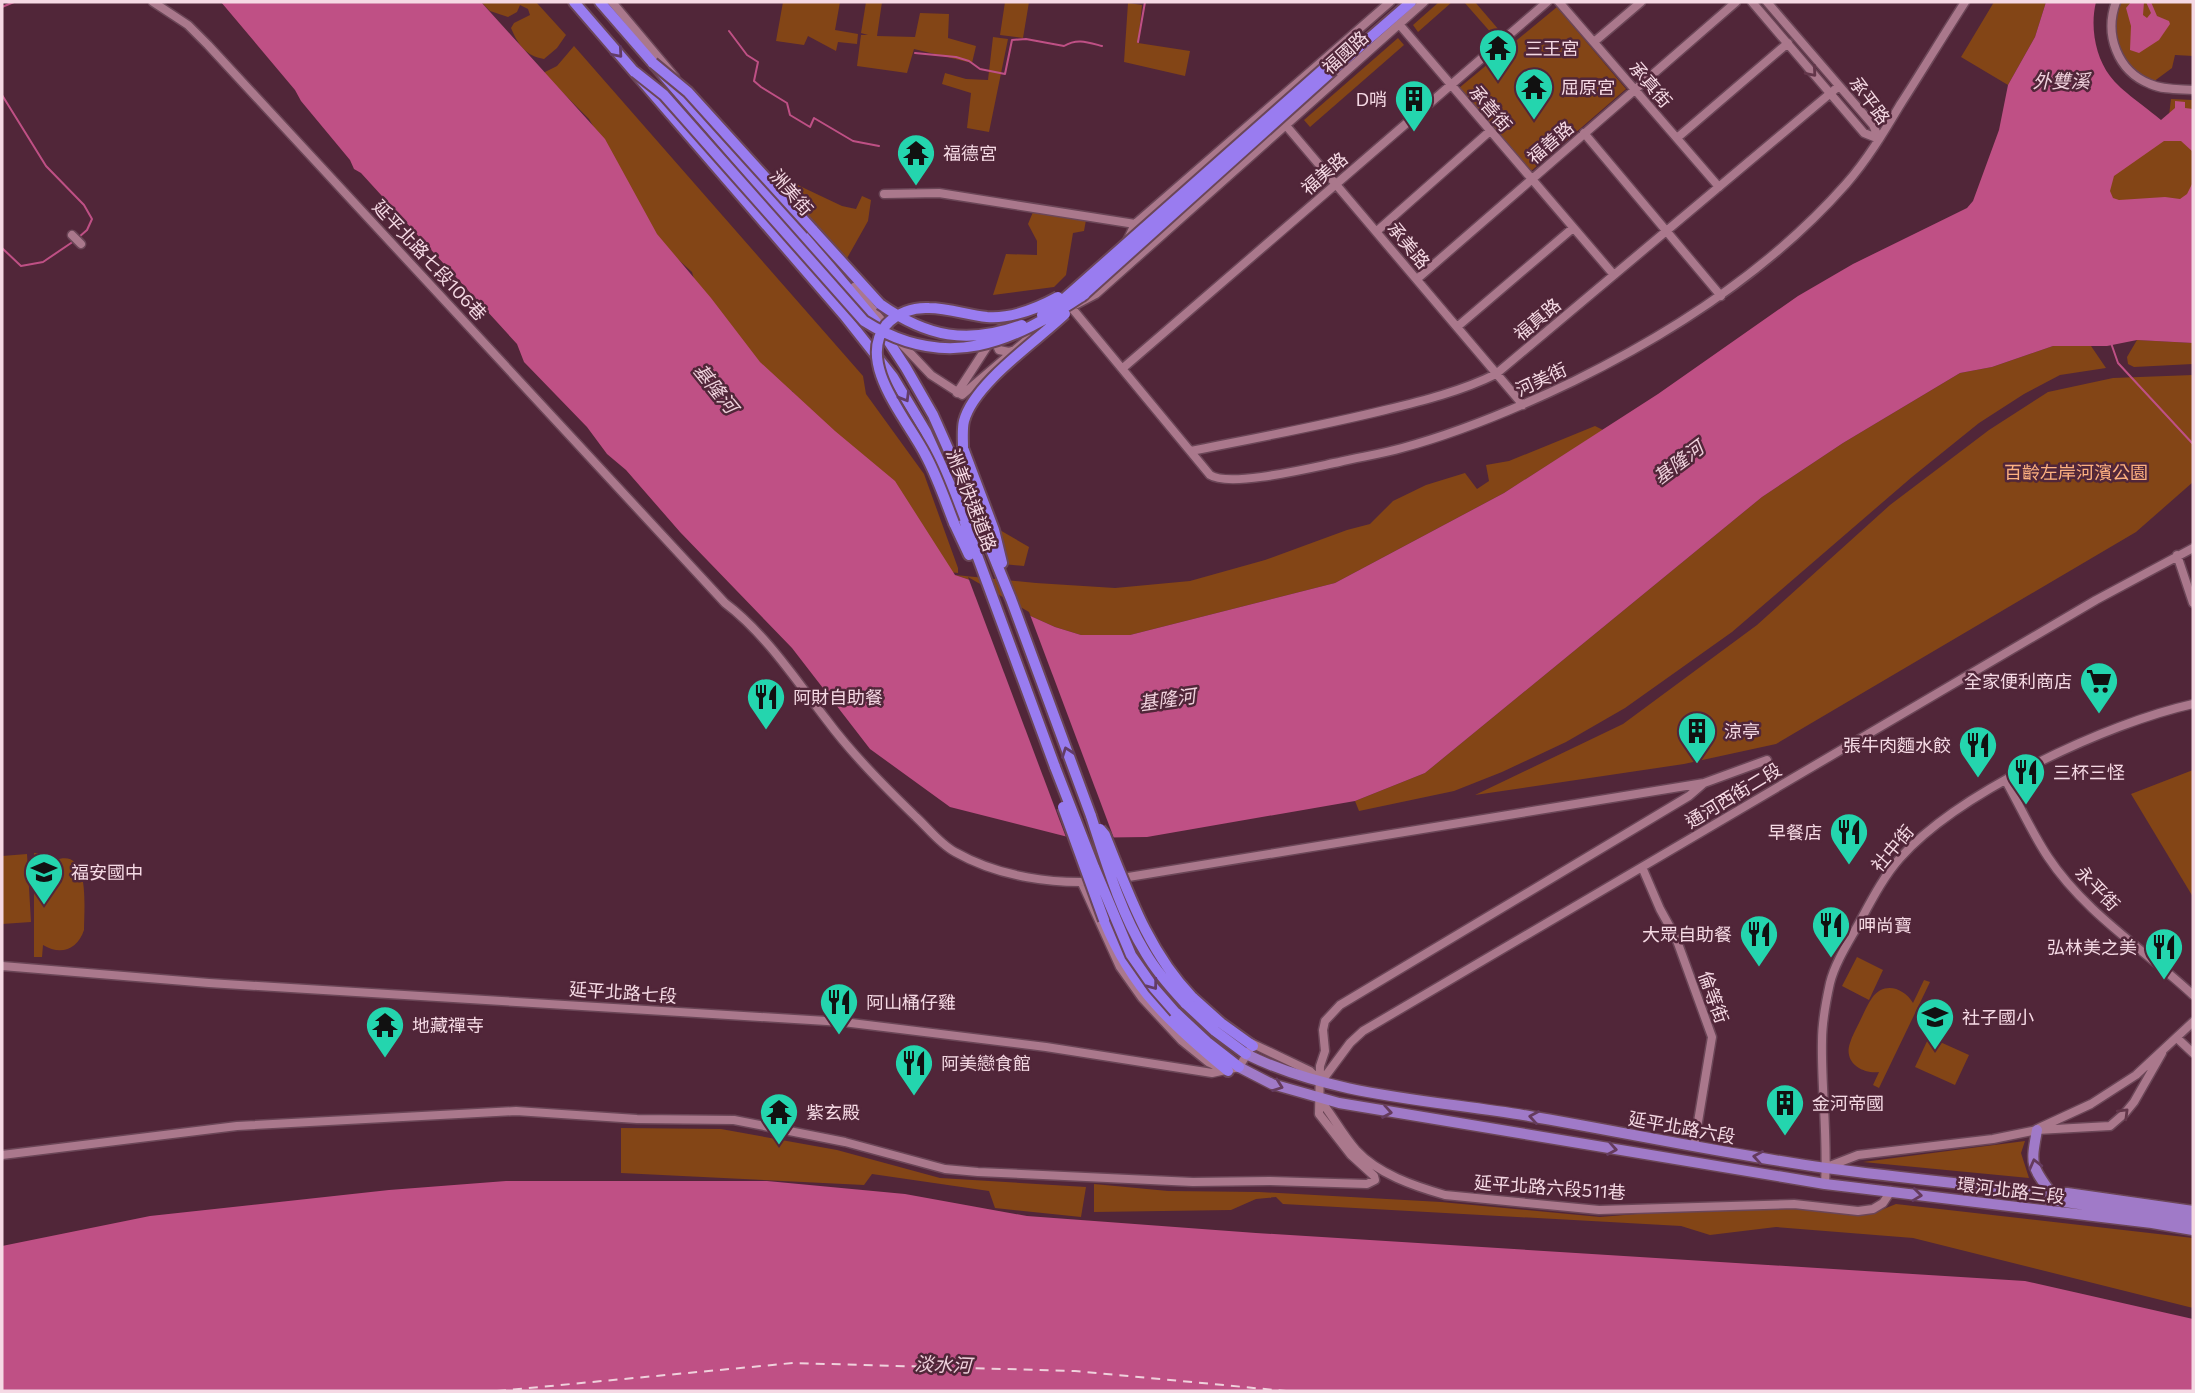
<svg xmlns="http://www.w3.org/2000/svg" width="2195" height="1393" viewBox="0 0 2195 1393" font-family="Commissioner,'Noto Sans TC',sans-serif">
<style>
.green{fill:#834516}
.water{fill:#bf5085}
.pier{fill:#512639}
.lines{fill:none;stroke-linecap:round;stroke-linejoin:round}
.stream{stroke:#bf5085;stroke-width:2}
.ferry{stroke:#efd1dc;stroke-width:2;stroke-dasharray:9 7;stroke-linecap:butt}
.minor-casing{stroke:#6b4657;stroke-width:11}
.major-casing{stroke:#6b4657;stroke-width:13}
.highway-casing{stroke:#6b4657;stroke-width:14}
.minor{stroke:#aa788c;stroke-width:8}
.major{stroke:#a07ac8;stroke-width:10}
.highway{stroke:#997cf0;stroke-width:10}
.highway-bridge-casing{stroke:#6b4657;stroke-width:14;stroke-linecap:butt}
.highway-bridge{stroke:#997cf0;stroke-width:10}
.oneway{stroke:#633c67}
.oneway2{stroke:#63364a}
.oneway3{stroke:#653b5d}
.labels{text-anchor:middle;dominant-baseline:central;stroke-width:5;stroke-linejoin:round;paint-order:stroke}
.poi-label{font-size:18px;fill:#f5d9e4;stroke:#512639;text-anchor:start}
.street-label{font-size:18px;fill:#f5d9e4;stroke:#512639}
.park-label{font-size:18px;fill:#fdb080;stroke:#512639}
.water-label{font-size:19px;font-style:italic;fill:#efd1dc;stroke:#512639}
</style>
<rect width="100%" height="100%" fill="#512639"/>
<path class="green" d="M481,2H536L566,35L557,48L544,59C526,56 518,45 511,28L514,23L530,15L528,9L520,5L517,12L508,17L490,11Z
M783,2H840L835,30L858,34L857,44L838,42L836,51L808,36L804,45L776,41Z
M866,2H882L877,36L915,37L920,13L949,14L948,38L976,46L972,63L914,49L907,73L857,66L861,35H868L861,33Z
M1005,2H1029L1023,38L1000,35Z
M1439,2H1452L1418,32L1413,25Z
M1464,2H1475L1499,30L1493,35Z
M1994,2H2046L2035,37L2008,85L1961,57Z
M2117,2H2193V56L2175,55L2172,68L2153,82C2118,64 2108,40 2117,2Z
M1128,3L1142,5L1138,43L1190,51L1185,76L1124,62Z
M1557,7L1626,89L1530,172L1459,88Z
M993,37L1008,39L989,132L967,128L971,93L942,84L945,73L966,79L988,80Z
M1398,38L1404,45L1310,127L1304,120Z
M574,46L863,376L866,394L924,474L958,568V573L949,572L817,415L802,407L792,391L783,392L695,283L692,272L662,245L589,119L545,75V72L557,66Z
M2171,99L2193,100V206L2110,201L2109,187L2113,172L2168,124Z
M787,180L842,206L856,209L862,196L871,200L868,221L846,260L782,187Z
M1033,212L1086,220L1084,231L1073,233L1066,275L1054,287L993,295L1006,254L1037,255V241L1028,224Z
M2137,340L2193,343V364L2134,367L2128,364L2127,357Z
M2053,346H2091L2106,368L2060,375L2024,394L1979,423L1912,477L1732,632L1625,708L1566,742L1502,772L1454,791L1359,811L1355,801L1425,773L1762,497L1843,443L1960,373L1992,367Z
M2193,375V482L2136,532L1776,744L1684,764L1475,795L1623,724L1757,625L1890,505L1989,430L2048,392L2113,378Z
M1595,426L1603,430L1504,493L1335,583L1130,635H1081L1055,627L1015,609L973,581L955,575L1036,583L1115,588L1190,581L1265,560L1347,530L1370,524L1393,501L1426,485L1465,473L1477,489L1489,481L1486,465L1509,461Z
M998,529L1029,547L1024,566L1003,564Z
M2193,770V897L2131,794Z
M34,853H43L44,866C92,835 84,904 84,930C78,949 61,956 43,945L42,957H34Z
M27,854L31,922L2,924V856Z
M1857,957L1883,970L1869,1000L1842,986Z
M1924,980L1930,982L1879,1088L1873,1085L1879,1072C1863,1074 1843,1063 1850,1043C1852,1036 1856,1029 1859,1023C1863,1015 1867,1005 1872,998C1884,981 1904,988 1913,1003Z
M1929,1037L1969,1055L1955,1085L1915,1067Z
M621,1128L721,1129L837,1150L940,1178L1086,1187L1081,1217L995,1208L989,1191L872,1174L864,1185L621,1173Z
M2025,1141L2021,1153L2029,1178L1863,1162Z
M1094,1184L1168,1191L1259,1192L1441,1202L1600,1217L1771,1203L1876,1212L1896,1204L2193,1238V1308L1913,1238L1776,1227L1710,1235L1681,1226L1283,1204L1276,1197L1256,1199L1231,1210L1094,1212Z"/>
<path class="water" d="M221,2H481L605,139L657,234L711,298L760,362L835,431L895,481L955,575L973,581L1015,609L1055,627L1081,635H1130L1335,583L1504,493L1658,394L1798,296L1853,264L1967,208L1973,201L1999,130L2008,85L2035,37L2046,2H2096C2090,26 2095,56 2110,76C2121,91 2146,107 2161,120L2175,108V101L2185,102V108L2193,109V152L2181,141H2164L2114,176L2110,191L2113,198L2119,200L2165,197L2180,199L2187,194L2193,182V343L2137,340L2107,346H2053L1992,367L1960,373L1843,443L1762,497L1425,773L1355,801L1147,837L1072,838L950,807L870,749L792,648L680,532L626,470L607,454L587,427L524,362L517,344L361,173L354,169L350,160L301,101L295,90Z
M2131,2H2144L2143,15L2147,18L2151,13L2146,2H2151L2157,16L2169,21L2170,24L2159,40L2139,53L2130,50L2131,26L2126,8Z
M506,1181H767L905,1194L1027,1216L1256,1233L2025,1281L2193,1319V1391H2V1246L150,1216L389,1190Z"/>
<path class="pier" d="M968,577L1029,612L1115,841L1067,840Z"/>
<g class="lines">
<path class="stream" d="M2,7L14,2
M729,31L747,55L758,62L754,81L761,87L787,103L790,115L810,127L814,118L853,141L879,146
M1138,42L1145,2
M915,53L956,57L969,61L980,69L1005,74L1012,40L1026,39L1064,46C1077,38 1087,42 1102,46
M2,95L46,166L84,205L92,219L87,230L79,237
M2,248L21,266L43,262L74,241
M2111,343L2118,363L2193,444"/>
<path class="ferry" d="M497,1391L793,1363L1075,1371L1286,1391"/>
<g class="minor-casing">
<path id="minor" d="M153,2L188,25L208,45L725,603C765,633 796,680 826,719C852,754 884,786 916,817C928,828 940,844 955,852C999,877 1055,885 1104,881L1704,783
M612,2L675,77
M1559,2L1719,187
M1752,2L1864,133L1879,139
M1767,2L1873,125L1879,139
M2116,2C2104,34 2117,71 2150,84C2163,90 2179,89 2193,90
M1399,24L1614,275
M1594,42L1641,2
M1283,122L1523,405
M1584,133L1721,296
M1677,138L1788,43
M884,194L939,193L1135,224
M1377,231L1490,131
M72,235L81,244
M1127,241L1135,224L1390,2
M1417,279L1736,2
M854,287L888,328
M1066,301L1210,475C1230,488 1314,467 1339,462C1360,457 1381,454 1402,448C1461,432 1518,408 1574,381C1676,331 1771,269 1846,184C1867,160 1884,132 1900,105C1922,71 1943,36 1965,2
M1073,306L1096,294L1424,2
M1457,327L1573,228
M896,338L931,375L962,395L1050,320
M994,339L999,350L1009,352L1015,350
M1123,368L1547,2
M957,393L994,336L1011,316
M1191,451C1256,438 1320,426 1385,410C1422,401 1462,391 1496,374L1839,86
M2177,555L2193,603
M2006,781C2020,806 2032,833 2048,857C2085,913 2145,950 2193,995
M1642,867L1660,909L1676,938L1712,1037L1694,1146
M1082,883L1120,967L1142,998L1182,1041L1208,1062L1219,1067
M2,966L209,983L843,1022L1046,1047L1212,1073L1239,1067L1249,1051
M2177,1038L2193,1053
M1251,1043L1310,1071L1321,1082
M1321,1082L1350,1043L1363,1031L2096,600L2193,548
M1320,1100C1333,1116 1342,1134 1356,1150C1378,1174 1414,1186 1445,1195L1599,1210L1794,1204L1858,1211L1873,1209L1883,1203L1891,1191
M2039,1128L2091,1104L2136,1075L2193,1022
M2,1155L237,1126L516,1111L637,1119L734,1120L845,1142L945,1169L978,1172L1193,1182L1270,1181L1367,1184L1375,1180L1374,1176L1351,1155L1319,1114L1320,1066L1325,1051L1323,1030L1325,1021L1340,1005L1689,796L1704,783L1767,760
M1827,1167L1858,1155L1993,1139L2037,1130L2110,1126L2125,1113L2134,1102L2162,1053
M1825,1184C1828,1136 1821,1088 1822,1041C1822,1022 1826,1001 1830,983C1835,963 1848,943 1858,925C1870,903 1883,877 1900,858C1959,792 2107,723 2193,704"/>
</g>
<g class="major-casing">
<path id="major" d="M1246,1054C1333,1097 1435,1100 1529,1116C1628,1133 1726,1154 1826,1168C1901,1178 1976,1185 2052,1194L2067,1193L2193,1211
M1239,1067L1272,1084L1339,1103L1825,1184L2152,1223L2193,1230
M2037,1130C2031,1164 2030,1165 2052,1194
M2045,1199L2193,1221"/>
</g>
<g class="highway-casing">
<path id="highway" d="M574,2L844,315L893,377L926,432L956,498L1055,767
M600,2L831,268L876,322L906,368L933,415L970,498L1011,599L1091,816
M1333,70L1411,2
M812,229L880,304
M963,448L994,530L1002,563
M954,523L969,555
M1104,920C1132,989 1171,1024 1228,1071
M1192,997L1221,1023L1253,1046
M1185,1003L1215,1031L1246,1054
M1175,1012L1207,1042L1239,1067"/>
</g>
<use href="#minor" class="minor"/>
<use href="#major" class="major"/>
<use href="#highway" class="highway"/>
<g class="highway-bridge-casing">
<path id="highway-bridge" d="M653,63L688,92L812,229
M635,72L664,95L864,321C946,373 1012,343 1085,294
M1081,297L1333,70
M880,304C927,337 967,345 1022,325
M1042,315L1065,298L1328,65
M963,448C963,439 962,429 964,421C974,383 1037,341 1065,314
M954,523C945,500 937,476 925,454C907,419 856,363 886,325C897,313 913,307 929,308C948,308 968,315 987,317C1012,319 1036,309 1058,297
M1055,767L1094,867L1131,955L1154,988L1175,1012
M1063,807L1104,920
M1091,816C1106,862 1120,911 1145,952C1156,971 1170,987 1185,1003
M1100,829L1105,835C1128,892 1148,951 1192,997"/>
</g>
<use href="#highway-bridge" class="highway-bridge"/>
</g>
<defs><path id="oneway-chevron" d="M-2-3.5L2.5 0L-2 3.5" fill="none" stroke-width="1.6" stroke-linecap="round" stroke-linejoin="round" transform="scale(1.75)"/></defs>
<g class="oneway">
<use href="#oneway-chevron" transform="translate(618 53) rotate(49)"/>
<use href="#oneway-chevron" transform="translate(905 397) rotate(59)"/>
<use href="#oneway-chevron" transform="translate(1067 752) rotate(-110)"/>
<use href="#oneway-chevron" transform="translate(1153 985) rotate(53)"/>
</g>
<g class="oneway2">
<use href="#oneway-chevron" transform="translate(1812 72) rotate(49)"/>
<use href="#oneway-chevron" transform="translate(2124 1113) rotate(-45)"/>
</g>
<g class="oneway3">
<use href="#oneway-chevron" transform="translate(1278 1086) rotate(20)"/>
<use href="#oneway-chevron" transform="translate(1387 1112) rotate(10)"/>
<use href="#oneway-chevron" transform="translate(1534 1117) rotate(-170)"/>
<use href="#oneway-chevron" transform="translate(1612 1149) rotate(10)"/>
<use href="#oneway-chevron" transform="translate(1758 1157) rotate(-170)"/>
<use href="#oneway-chevron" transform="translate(2035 1164) rotate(-104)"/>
<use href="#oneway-chevron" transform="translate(1917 1195) rotate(7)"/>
</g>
<defs>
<g id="temple-pin" transform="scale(2.0125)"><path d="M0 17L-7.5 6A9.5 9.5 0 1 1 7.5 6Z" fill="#24d5ae" stroke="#512639"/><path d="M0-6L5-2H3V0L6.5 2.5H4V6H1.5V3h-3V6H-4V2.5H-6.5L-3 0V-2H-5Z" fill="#111"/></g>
<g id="building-pin" transform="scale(2.0125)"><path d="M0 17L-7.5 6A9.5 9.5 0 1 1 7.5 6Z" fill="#24d5ae" stroke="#512639"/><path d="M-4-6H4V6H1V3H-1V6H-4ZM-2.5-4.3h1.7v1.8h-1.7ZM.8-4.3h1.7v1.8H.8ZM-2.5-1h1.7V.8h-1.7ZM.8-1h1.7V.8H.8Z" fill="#111"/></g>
<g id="supermarket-pin" transform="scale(2.0125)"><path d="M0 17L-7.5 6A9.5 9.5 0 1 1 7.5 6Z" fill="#24d5ae" stroke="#512639"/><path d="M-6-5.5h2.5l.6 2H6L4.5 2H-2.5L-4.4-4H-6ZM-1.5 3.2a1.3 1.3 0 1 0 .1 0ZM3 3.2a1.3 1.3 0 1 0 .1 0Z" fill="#111"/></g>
<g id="restaurant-pin" transform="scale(2.0125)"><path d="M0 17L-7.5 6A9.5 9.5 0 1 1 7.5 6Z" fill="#24d5ae" stroke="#512639"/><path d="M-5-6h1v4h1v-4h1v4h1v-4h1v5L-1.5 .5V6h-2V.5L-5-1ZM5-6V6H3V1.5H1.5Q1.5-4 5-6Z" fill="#111"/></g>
<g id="school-pin" transform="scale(2.0125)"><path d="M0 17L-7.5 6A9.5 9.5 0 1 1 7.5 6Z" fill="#24d5ae" stroke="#512639"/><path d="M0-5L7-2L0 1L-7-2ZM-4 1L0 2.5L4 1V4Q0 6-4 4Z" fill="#111"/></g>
</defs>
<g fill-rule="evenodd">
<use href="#temple-pin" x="1498" y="48"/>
<use href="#temple-pin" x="1534" y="87"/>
<use href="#building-pin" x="1414" y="99"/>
<use href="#temple-pin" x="916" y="153"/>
<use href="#supermarket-pin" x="2099" y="681"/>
<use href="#restaurant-pin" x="766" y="697"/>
<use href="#building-pin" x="1697" y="731"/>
<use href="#restaurant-pin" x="1978" y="745"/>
<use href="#restaurant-pin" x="2026" y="772"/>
<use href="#restaurant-pin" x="1849" y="832"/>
<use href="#school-pin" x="44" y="872"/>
<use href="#restaurant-pin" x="1831" y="925"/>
<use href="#restaurant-pin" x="1759" y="934"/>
<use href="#restaurant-pin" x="2164" y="947"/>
<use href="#restaurant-pin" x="839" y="1002"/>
<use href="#school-pin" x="1935" y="1017"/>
<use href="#temple-pin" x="385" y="1025"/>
<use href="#restaurant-pin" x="914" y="1063"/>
<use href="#building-pin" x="1785" y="1103"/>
<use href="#temple-pin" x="779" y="1112"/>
</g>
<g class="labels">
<g class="poi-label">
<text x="1525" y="48">三王宮</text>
<text x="1561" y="87">屈原宮</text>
<text x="1387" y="99" text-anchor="end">D哨</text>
<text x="943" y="153">福德宮</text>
<text x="2072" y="681" text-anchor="end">全家便利商店</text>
<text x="793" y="697">阿財自助餐</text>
<text x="1724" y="731">涼亭</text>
<text x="1951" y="745" text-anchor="end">張牛肉麵水餃</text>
<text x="2053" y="772">三杯三怪</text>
<text x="1822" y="832" text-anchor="end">早餐店</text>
<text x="71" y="872">福安國中</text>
<text x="1858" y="925">呷尚寶</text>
<text x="1732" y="934" text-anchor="end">大眾自助餐</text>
<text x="2137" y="947" text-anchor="end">弘林美之美</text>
<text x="866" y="1002">阿山桶仔雞</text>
<text x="1962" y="1017">社子國小</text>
<text x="412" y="1025">地藏禪寺</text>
<text x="941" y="1063">阿美戀食館</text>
<text x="1812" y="1103">金河帝國</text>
<text x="806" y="1112">紫玄殿</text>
</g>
<g class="street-label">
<text transform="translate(1345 52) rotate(-42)">福國路</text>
<text transform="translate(1651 84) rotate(49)">承真街</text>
<text transform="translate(1870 100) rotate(53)">承平路</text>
<text transform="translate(1491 108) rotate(49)">承善街</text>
<text transform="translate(1550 142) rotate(-41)">福善路</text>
<text transform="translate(1324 173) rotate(-41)">福美路</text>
<text transform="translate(792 192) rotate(49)">洲美街</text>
<text transform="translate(1409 245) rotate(50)">承美路</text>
<text transform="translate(430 260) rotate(47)">延平北路七段106巷</text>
<text transform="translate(1537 319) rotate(-40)">福真路</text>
<text transform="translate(1541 379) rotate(-25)">河美街</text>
<text transform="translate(972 500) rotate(69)">洲美快速道路</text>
<text transform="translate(1733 795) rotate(-31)">通河西街二段</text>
<text transform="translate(1892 848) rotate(-50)">社中街</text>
<text transform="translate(2098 888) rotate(46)">永平街</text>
<text transform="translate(623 992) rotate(4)">延平北路七段</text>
<text transform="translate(1714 997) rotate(70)">倫等街</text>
<text transform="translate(1682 1127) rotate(10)">延平北路六段</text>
<text transform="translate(1550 1187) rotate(4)">延平北路六段511巷</text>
<text transform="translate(2011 1190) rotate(7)">環河北路三段</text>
</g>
<g class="park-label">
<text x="2076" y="472">百齡左岸河濱公園</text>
</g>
<g class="water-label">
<text x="2061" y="80">外雙溪</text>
<text transform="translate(716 388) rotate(51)">基隆河</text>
<text transform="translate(1678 462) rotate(-37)">基隆河</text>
<text transform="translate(1167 699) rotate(-8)">基隆河</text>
<text transform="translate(943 1364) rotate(2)">淡水河</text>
</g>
</g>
<rect width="2195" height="1393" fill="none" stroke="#f5d9e4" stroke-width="7"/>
</svg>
